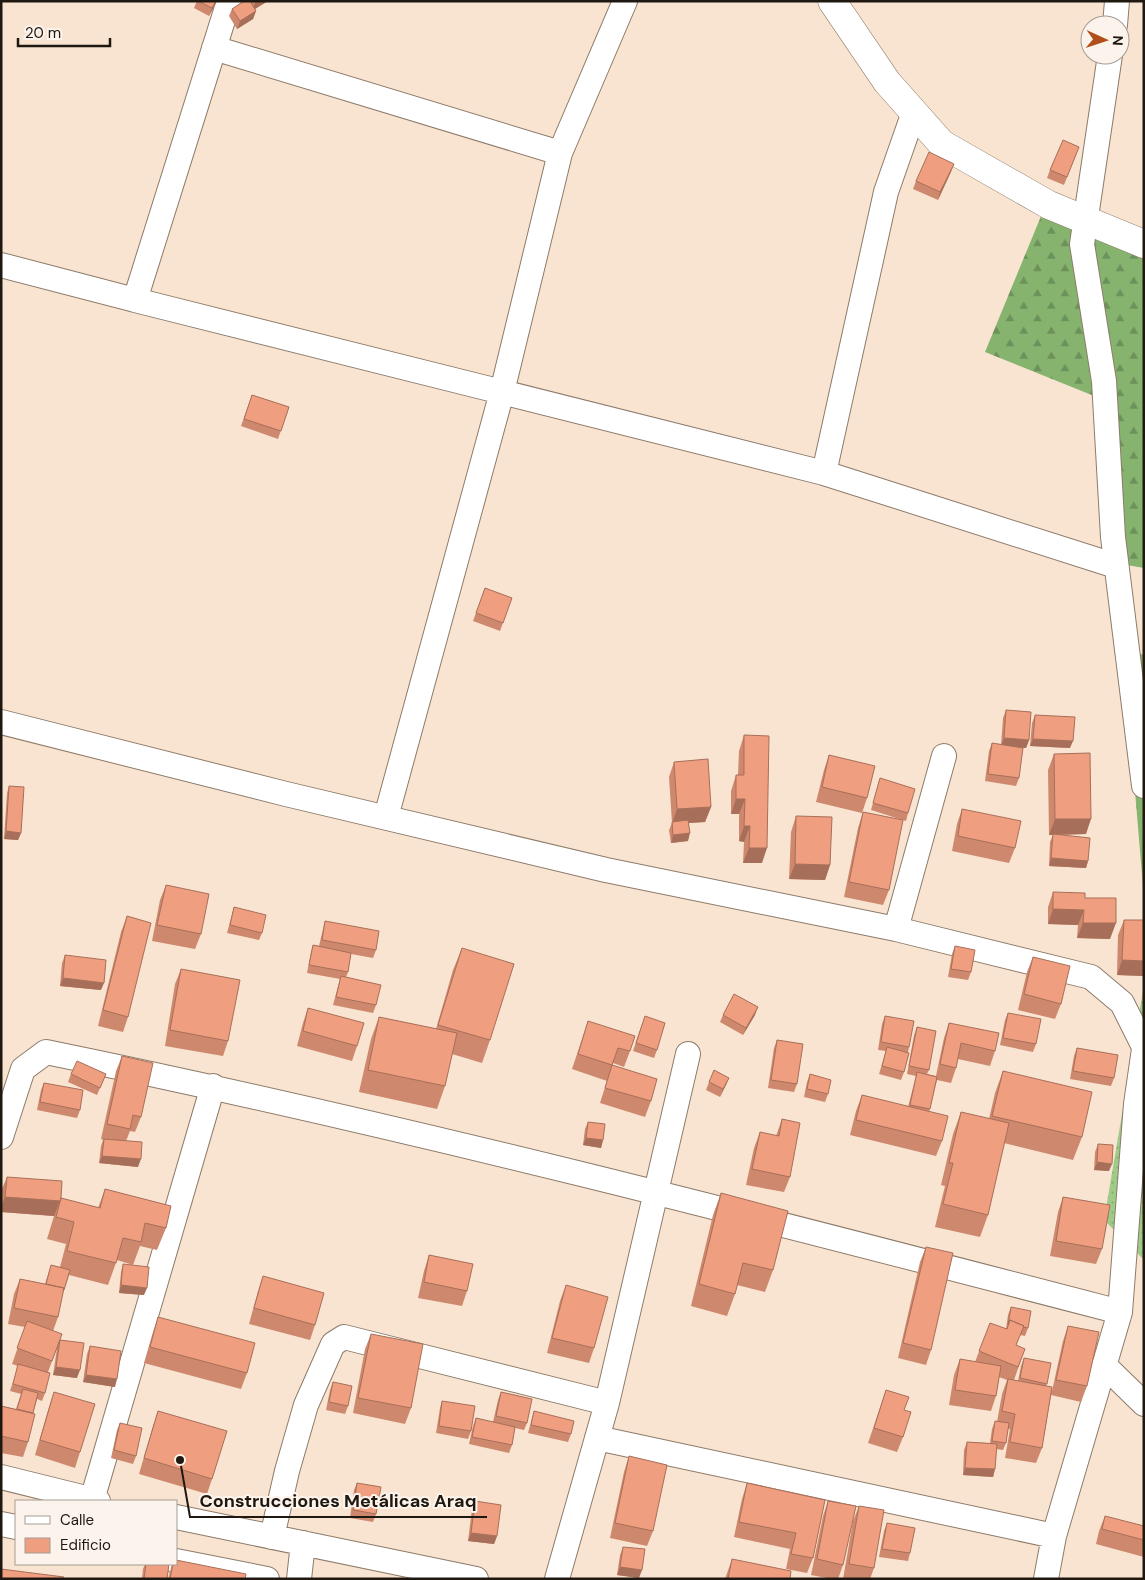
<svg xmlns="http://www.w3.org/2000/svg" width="1145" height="1580" viewBox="0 0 1145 1580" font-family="'DM Sans',sans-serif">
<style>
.grass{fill:url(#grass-dots)}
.forest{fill:url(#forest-firs)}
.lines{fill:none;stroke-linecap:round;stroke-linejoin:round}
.minor-casing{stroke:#8d7b69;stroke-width:26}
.tertiary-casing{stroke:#8d7b69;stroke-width:29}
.minor{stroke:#fff;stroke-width:24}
.tertiary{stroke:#fff;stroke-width:28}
.wall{fill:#ce886d}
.shaded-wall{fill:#a76f59}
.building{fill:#ef9e7f;stroke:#a76f59}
.leader{fill:none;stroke:#1f1811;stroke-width:2}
.callout-dot{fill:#1f1811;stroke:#fcf4ec;stroke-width:2}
.callout-label{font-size:18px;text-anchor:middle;font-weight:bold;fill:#1f1811;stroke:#fcf4ec;stroke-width:4;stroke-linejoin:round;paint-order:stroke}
</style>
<defs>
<pattern id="grass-dots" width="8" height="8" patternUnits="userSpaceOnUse" patternTransform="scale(1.25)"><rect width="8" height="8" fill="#9ecc88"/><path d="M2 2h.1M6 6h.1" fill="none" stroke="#88ae74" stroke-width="1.8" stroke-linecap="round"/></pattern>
<pattern id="forest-firs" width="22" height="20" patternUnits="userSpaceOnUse" patternTransform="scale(1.25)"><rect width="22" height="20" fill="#86b46f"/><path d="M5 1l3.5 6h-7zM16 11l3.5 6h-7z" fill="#6d915a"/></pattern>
</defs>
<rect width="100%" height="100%" fill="#f9e4d1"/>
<path class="grass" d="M1144,985V1260L1104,1220Z"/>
<path class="forest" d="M1044,209L1144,256V568L1121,564L1114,404L985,352Z
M1123,649L1144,655V898Z"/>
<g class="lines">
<g class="minor-casing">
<path id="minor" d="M229,1L135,300L502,392L560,153L625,1
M1115,25L1117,1
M214,48L560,153
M1110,55L1082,244L1104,381L1113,537L1144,786
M1,265L135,300
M824,473L886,192L914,112
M1,722L286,794L606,870L896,929L1091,977L1122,1003L1144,1047
M386,817L502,392L824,473L1116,566
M896,929L944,756
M1,1137L23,1069L46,1052C407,1126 763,1219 1120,1312L1054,1536L1046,1579
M1120,1312L1136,1104L1144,1049
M1104,1365L1144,1404
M597,1438L1054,1536
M1,1477L98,1501
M92,1500L213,1086
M176,1517L476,1579
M1,1524L16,1527
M272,1537L287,1471L306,1405L333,1344L344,1337L607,1403
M176,1561L267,1579
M299,1579L303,1543
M557,1579L607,1403L688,1054"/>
</g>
<g class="tertiary-casing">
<path id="tertiary" d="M832,1L887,82L942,144L1049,205L1144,244"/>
</g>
<use href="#minor" class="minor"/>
<use href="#tertiary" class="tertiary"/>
</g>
<path class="wall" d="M197,1H217L209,16L194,8Z
M244,1H268L255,9L256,11L253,19L237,29L229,16L232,9Z
M1079,147L1064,185L1047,178L1050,170Z
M954,164L938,200L913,189L916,181Z
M252,395L289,407L278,439L241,426Z
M485,588L512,598L500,631L473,621Z
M1006,710L1029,740L1026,748L1015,747L1019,778L1016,786L985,781L989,751L992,743L1001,745L1003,718Z
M1035,715L1070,748L1030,746L1032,723Z
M744,735L762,863H743L744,842L739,841V814H731V791L736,775H738L739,751Z
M1054,754L1086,834L1054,835L1088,861L1086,868L1049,866L1050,842L1053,835H1049L1048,770Z
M829,755L867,798L862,813L816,802L824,770Z
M674,762L711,807L705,822L689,823L688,841L671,843L669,830L672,823L669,777Z
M880,778L908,813L906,821L871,810Z
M9,786L21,833L18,840L4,839L7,793Z
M962,809L1015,848L1009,863L952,851L957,824Z
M863,812L889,890L883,905L844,897L858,828Z
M796,816L830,865L825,880L789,879L791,832Z
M166,885L201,934L195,949L152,941L160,900Z
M1053,892L1085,898L1110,939L1077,938L1078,925L1048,924V907Z
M234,907L262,933L259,940L227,933Z
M127,916L128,1017L123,1032L98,1026L121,932Z
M1124,920H1144V976L1117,975L1118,935Z
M325,921L376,950L373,958L351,954L348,972L346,977L376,1005L373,1013L333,1005L340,979L307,973L311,952L313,945L319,946L323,929Z
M955,946L971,972L968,980L948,977L952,954Z
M462,948L490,1040L482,1063L452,1054L445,1086L437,1109L359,1092L371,1039L379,1017L436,1029L453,970Z
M65,955L101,990L60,986L62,963Z
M1033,957L1061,1004L1055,1019L1018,1010L1027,972Z
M181,969L228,1041L223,1056L165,1046L175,984Z
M308,1008L357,1046L352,1061L297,1046L303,1023Z
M1008,1013L1036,1044L1033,1052L1000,1045L1005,1020Z
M723,1015H755L743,1035L720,1022Z
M885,1016L909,1047L904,1072L901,1080L879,1074L886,1051L878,1050L882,1024Z
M588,1021L630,1051L624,1067L613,1063L607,1081L572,1069Z
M949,1023L995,1051L990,1066L958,1059L956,1068L951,1083L937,1080L929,1112L942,1141L936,1156L850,1135L856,1111L862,1095L908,1107L916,1076L907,1074L914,1035L917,1027L929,1070L927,1074L936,1076L944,1038Z
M642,1024L657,1050L654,1058L633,1051Z
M777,1040L797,1084L794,1092L768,1088L774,1048Z
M1077,1048L1114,1078L1111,1086L1070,1079L1074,1056Z
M122,1056L141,1117L135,1132L130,1131L126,1141L138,1167L99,1163L101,1146L103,1140L101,1139L116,1071Z
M612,1065L651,1101L645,1117L600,1103Z
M1003,1071L1082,1137L1073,1160L1004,1143L988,1215L980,1237L935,1227L945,1186L941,1185L953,1134L961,1112L989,1119L995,1093Z
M71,1074H106L97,1095L68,1082Z
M810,1074L828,1094L825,1102L804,1097L807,1082Z
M729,1078L720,1097L706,1090L709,1082Z
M44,1083L80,1110L77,1118L37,1110L41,1090Z
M782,1119L790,1177L784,1192L746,1185L754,1148L760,1132L776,1136Z
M588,1122L603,1140L601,1148L583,1145L585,1129Z
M1098,1144L1109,1171L1094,1170L1095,1152Z
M7,1177L61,1198L98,1208L105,1189L166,1228L157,1250L140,1246L133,1265L117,1260L108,1285L69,1275L62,1296L58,1317L53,1331L60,1340L77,1378L53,1375L57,1348L48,1372L45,1393L42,1401L37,1399L33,1413L28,1442L23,1457L1,1453V1406L16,1409L21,1394L10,1391L18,1366L12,1364L25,1327L8,1324L14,1294L20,1279L45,1284L51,1265L60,1267L66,1244L47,1239L54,1216L1,1212V1191Z
M721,1193L773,1270L765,1292L737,1285L735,1294L727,1316L691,1306L713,1215Z
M1063,1197L1102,1249L1096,1264L1050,1256L1058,1212Z
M926,1247L931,1350L926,1365L898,1358L920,1262Z
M429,1255L467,1291L462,1306L418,1298L424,1271Z
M123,1264L144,1295L119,1293L121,1272Z
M263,1276L315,1325L310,1340L249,1324L258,1291Z
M566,1285L594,1348L589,1363L547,1353L560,1301Z
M1011,1307L1028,1328L1025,1336L1020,1335L1016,1346L1025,1349L1014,1380L1018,1381L1021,1366L1024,1358L1047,1384L1046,1386L1052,1391L1063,1341L1068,1326L1087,1386L1081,1402L1051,1395L1042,1448L1036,1463L1005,1458L1010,1429H1008L1006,1443L1003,1450L996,1449L995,1469L993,1477L963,1475L964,1450L967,1442L990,1443L992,1429L995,1421L997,1422L1002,1394L1007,1380L999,1377L996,1396L991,1411L949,1405L954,1375L960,1359L975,1362L990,1323L1006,1329L1008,1315Z
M158,1317L247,1373L241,1389L144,1363L153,1332Z
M371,1334L411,1408L405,1424L353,1413L365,1349Z
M90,1346L115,1387L83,1382L87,1354Z
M333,1382L348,1406L345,1414L326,1410L330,1390Z
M886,1390L904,1410L903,1437L897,1452L868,1443Z
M54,1392L80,1452L75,1468L35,1455L49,1407Z
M501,1392L527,1423L524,1430L515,1428L512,1445L509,1453L469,1444L473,1426L476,1418L493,1422L498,1400Z
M442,1401L471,1431L468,1439L436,1433L440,1408Z
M158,1411L212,1479L207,1494L139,1474L153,1426Z
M534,1411L571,1434L568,1442L528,1433Z
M120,1423L136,1456L133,1464L111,1458L117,1430Z
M629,1456L653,1531L647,1546L610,1538L624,1472Z
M357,1483L376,1514L373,1522L350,1518L354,1490Z
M747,1483L825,1500L813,1558L807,1573L786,1569L790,1549L734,1537L742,1499Z
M475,1501L497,1536L494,1544L468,1541L472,1509Z
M828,1501L843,1565L838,1579H832L811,1575L823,1516Z
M859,1506L874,1568L870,1579H843L853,1521Z
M1105,1516L1144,1526V1557L1096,1544L1099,1531Z
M887,1523L910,1553L908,1561L879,1557L884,1531Z
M623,1547L639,1578L617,1575L620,1555Z
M732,1559L790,1579H725Z
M145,1564H164L167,1579H142L143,1569Z
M172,1564H176L245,1579H168Z"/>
<path class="shaded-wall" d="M216,1H217L209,16L212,8Z
M257,1H268L253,10L255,2Z
M256,11L253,19L237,29L240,21Z
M954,164L951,172L938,200L940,192Z
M1004,738L1029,740L1026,748L1001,746Z
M1033,739L1073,741L1070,748L1030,746Z
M736,799H745L739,814H731Z
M711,807L705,822L672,824L677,809Z
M1055,819H1091L1086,834L1049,835Z
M744,826H750L744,842L739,841Z
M6,831L21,833L18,840L4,839Z
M690,833L688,841L671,843L673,835Z
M749,848H767L762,863H743Z
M1051,858L1088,861L1086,868L1049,866Z
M795,864L830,865L825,880L789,879Z
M1053,909L1084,910L1078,925L1048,924Z
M1083,923H1116L1110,939L1077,938Z
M1122,960L1144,961V976L1117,975Z
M63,978L104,983L101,990L60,986Z
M758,1007L755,1015L743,1035L746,1028Z
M729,1078L726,1085L720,1097L723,1089Z
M586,1138L603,1140L601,1148L583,1145Z
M102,1156L141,1159L138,1167L99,1163Z
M1097,1162L1112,1164L1109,1171L1094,1170Z
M5,1197L60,1201L54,1216L1,1212V1208Z
M121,1285L147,1288L144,1295L119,1293Z
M56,1367L80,1370L77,1378L53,1375Z
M86,1375L117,1379L115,1387L83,1382Z
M965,1468L995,1469L993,1477L963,1475Z
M471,1533L497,1536L494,1544L468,1541Z
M620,1567L642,1570L639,1578L617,1575Z"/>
<path class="building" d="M198,1H216L212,8Z
M244,1H250L256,11L240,21L232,9Z
M1063,140L1079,147L1067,177L1050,170Z
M929,152L954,164L940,192L916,181Z
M252,395L289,407L281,431L244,419Z
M485,588L512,598L503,623L476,613Z
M1006,710L1031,712L1029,740L1004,738Z
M1035,715L1075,717L1073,741L1033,739Z
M744,735L769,736L767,848H749L750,826H744L745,799H736V775H744Z
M992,743L1023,748L1019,778L988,774Z
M1090,753L1091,819H1055L1054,754Z
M829,755L875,766L867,798L822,787Z
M708,759L711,807L677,809L674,762Z
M880,778L915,789L908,813L873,803Z
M9,786L24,787L21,833L6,831Z
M962,809L1021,821L1015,848L958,836Z
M863,812L903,820L889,890L849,882Z
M796,816L832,817L830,865L795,864Z
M688,820L690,833L673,835L672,822Z
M1053,834L1090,838L1088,861L1051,858Z
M166,885L209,894L201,934L157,925Z
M1053,892L1085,893V898H1116V923H1083L1084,910L1053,909Z
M234,907L266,915L262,933L230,925Z
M127,916L151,923L128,1017L103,1010Z
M1124,920H1144V961L1122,960Z
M325,921L379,931L376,950L322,940Z
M313,945L351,953L348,972L309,965Z
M955,946L975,950L971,972L951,969Z
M462,948L514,964L490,1040L438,1025Z
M65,955L106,960L104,983L63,978Z
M1033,957L1070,966L1061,1004L1024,994Z
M181,969L240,980L228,1041L170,1030Z
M341,976L381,985L376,1005L336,997Z
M734,994L758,1007L746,1028L723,1015Z
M308,1008L364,1023L357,1046L303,1031Z
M1008,1013L1041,1019L1036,1044L1003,1038Z
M645,1016L665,1023L657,1050L636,1043Z
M885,1016L914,1021L909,1047L881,1042Z
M379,1017L457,1033L445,1086L368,1070Z
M588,1021L635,1036L630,1051L618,1048L612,1065L578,1054Z
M949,1023L999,1033L995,1051L961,1043L956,1068L940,1064Z
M917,1027L936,1031L929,1070L909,1066Z
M777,1040L803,1044L797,1084L771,1080Z
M887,1047L909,1053L904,1072L882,1066Z
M1077,1048L1118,1055L1114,1078L1073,1071Z
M122,1056L153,1063L141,1117L133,1115L130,1129L107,1124Z
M77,1061L106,1074L100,1088L71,1074Z
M612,1065L657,1079L651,1101L605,1088Z
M714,1070L729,1078L723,1089L709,1082Z
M1003,1071L1092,1092L1082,1137L992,1116Z
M917,1072L937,1077L930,1109L910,1105Z
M810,1074L831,1080L828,1094L807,1089Z
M44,1083L83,1090L80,1110L40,1102Z
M862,1095L948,1116L942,1141L856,1120Z
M961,1112L1009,1123L988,1215L943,1204L953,1163H949Z
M782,1119L800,1123L790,1177L752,1169L760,1132L779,1136Z
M588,1122L605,1124L603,1140L586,1138Z
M104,1139L142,1142L141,1159L102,1156Z
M1098,1144L1113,1145L1112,1164L1097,1162Z
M7,1177L62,1181L61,1198L60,1201L5,1197Z
M105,1189L171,1206L166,1228L145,1223L141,1242L123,1238L116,1263L67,1251L74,1222L56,1217L61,1198L100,1208Z
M721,1193L788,1211L773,1270L743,1263L735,1294L699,1284Z
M1063,1197L1110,1205L1102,1249L1056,1241Z
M926,1247L953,1253L931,1350L903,1343Z
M429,1255L473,1264L467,1291L424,1282Z
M123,1264L149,1267L147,1288L121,1285Z
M51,1265L70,1270L64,1290H63L64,1288L46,1284Z
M263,1276L324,1293L315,1325L254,1308Z
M20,1279L64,1288L58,1317L14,1308Z
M566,1285L608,1297L594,1348L552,1338Z
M1011,1307L1031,1311L1028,1328L1023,1327L1024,1326L1010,1320L1008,1325Z
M158,1317L255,1343L247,1373L150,1347Z
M1010,1320L1024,1326L1016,1345L1025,1349L1018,1367L979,1351L990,1323L1007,1329Z
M27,1321L62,1334L52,1361L17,1348Z
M1068,1326L1099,1332L1087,1386L1056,1380Z
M371,1334L423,1344L411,1408L358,1398Z
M60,1340L84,1343L80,1370L56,1367Z
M90,1346L121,1351L117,1379L86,1375Z
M1024,1358L1051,1363L1047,1384L1020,1378Z
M960,1359L1001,1366L996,1396L955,1390Z
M18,1364L50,1373L45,1393L13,1384Z
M1008,1379L1052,1387L1042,1448L1010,1442L1015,1414L1002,1411Z
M333,1382L352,1386L348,1406L329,1402Z
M23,1389L38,1393L33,1413L17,1409Z
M886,1390L909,1397L904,1410L911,1412L903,1437L874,1428Z
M54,1392L95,1404L80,1452L40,1440Z
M501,1392L532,1399L527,1423L496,1416Z
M442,1401L475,1406L471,1431L439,1426Z
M1,1406L35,1414L28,1442L1,1436Z
M158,1411L227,1431L212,1479L144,1458Z
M534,1411L574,1421L571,1434L531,1425Z
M476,1418L515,1427L512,1445L472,1437Z
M995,1421L1009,1423L1006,1443L992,1441Z
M120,1423L142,1428L136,1456L114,1450Z
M967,1442L997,1444L995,1469L965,1468Z
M629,1456L667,1465L653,1531L615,1523Z
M357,1483L381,1487L376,1514L353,1510Z
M747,1483L825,1500L813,1558L791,1554L796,1533L739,1522Z
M475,1501L501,1505L497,1536L471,1533Z
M828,1501L856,1506L843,1565L817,1559Z
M859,1506L884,1510L874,1568L849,1564Z
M1105,1516L1144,1526V1540L1102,1529Z
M887,1523L915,1528L910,1553L882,1549Z
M623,1547L645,1549L642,1570L620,1567Z
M732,1559L791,1571L790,1579H728Z
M176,1560L246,1574L245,1579H170L173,1564H176Z
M146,1564H169L167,1579H144Z
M1,1569L64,1577L63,1579H1Z"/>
<path class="leader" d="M180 1460L190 1517H487"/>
<circle class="callout-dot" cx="180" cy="1460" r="5"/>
<g class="callout-label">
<text x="338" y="1507">Construcciones Metálicas Araq</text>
</g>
<rect width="1145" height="1580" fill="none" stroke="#1f1811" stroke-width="5"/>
<rect x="15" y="1500" width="162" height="65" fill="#fcf4ec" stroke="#a49c94"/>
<rect x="25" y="1516" width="25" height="8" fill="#ffffff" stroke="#a49c94"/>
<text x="60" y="1525" font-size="15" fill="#1f1811">Calle</text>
<rect x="25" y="1538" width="25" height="15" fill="#ef9e7f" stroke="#a49c94"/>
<text x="60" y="1550" font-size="15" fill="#1f1811">Edificio</text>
<g transform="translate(1105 40) rotate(93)"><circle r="24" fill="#fcf4ec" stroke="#a49c94"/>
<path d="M0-4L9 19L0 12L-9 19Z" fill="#b24e1a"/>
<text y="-8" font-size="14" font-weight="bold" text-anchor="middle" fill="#1f1811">N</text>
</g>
<path d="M18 38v8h92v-8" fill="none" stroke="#1f1811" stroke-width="2.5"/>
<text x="25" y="38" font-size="15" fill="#1f1811" stroke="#fcf4ec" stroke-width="4" paint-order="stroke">20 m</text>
</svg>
